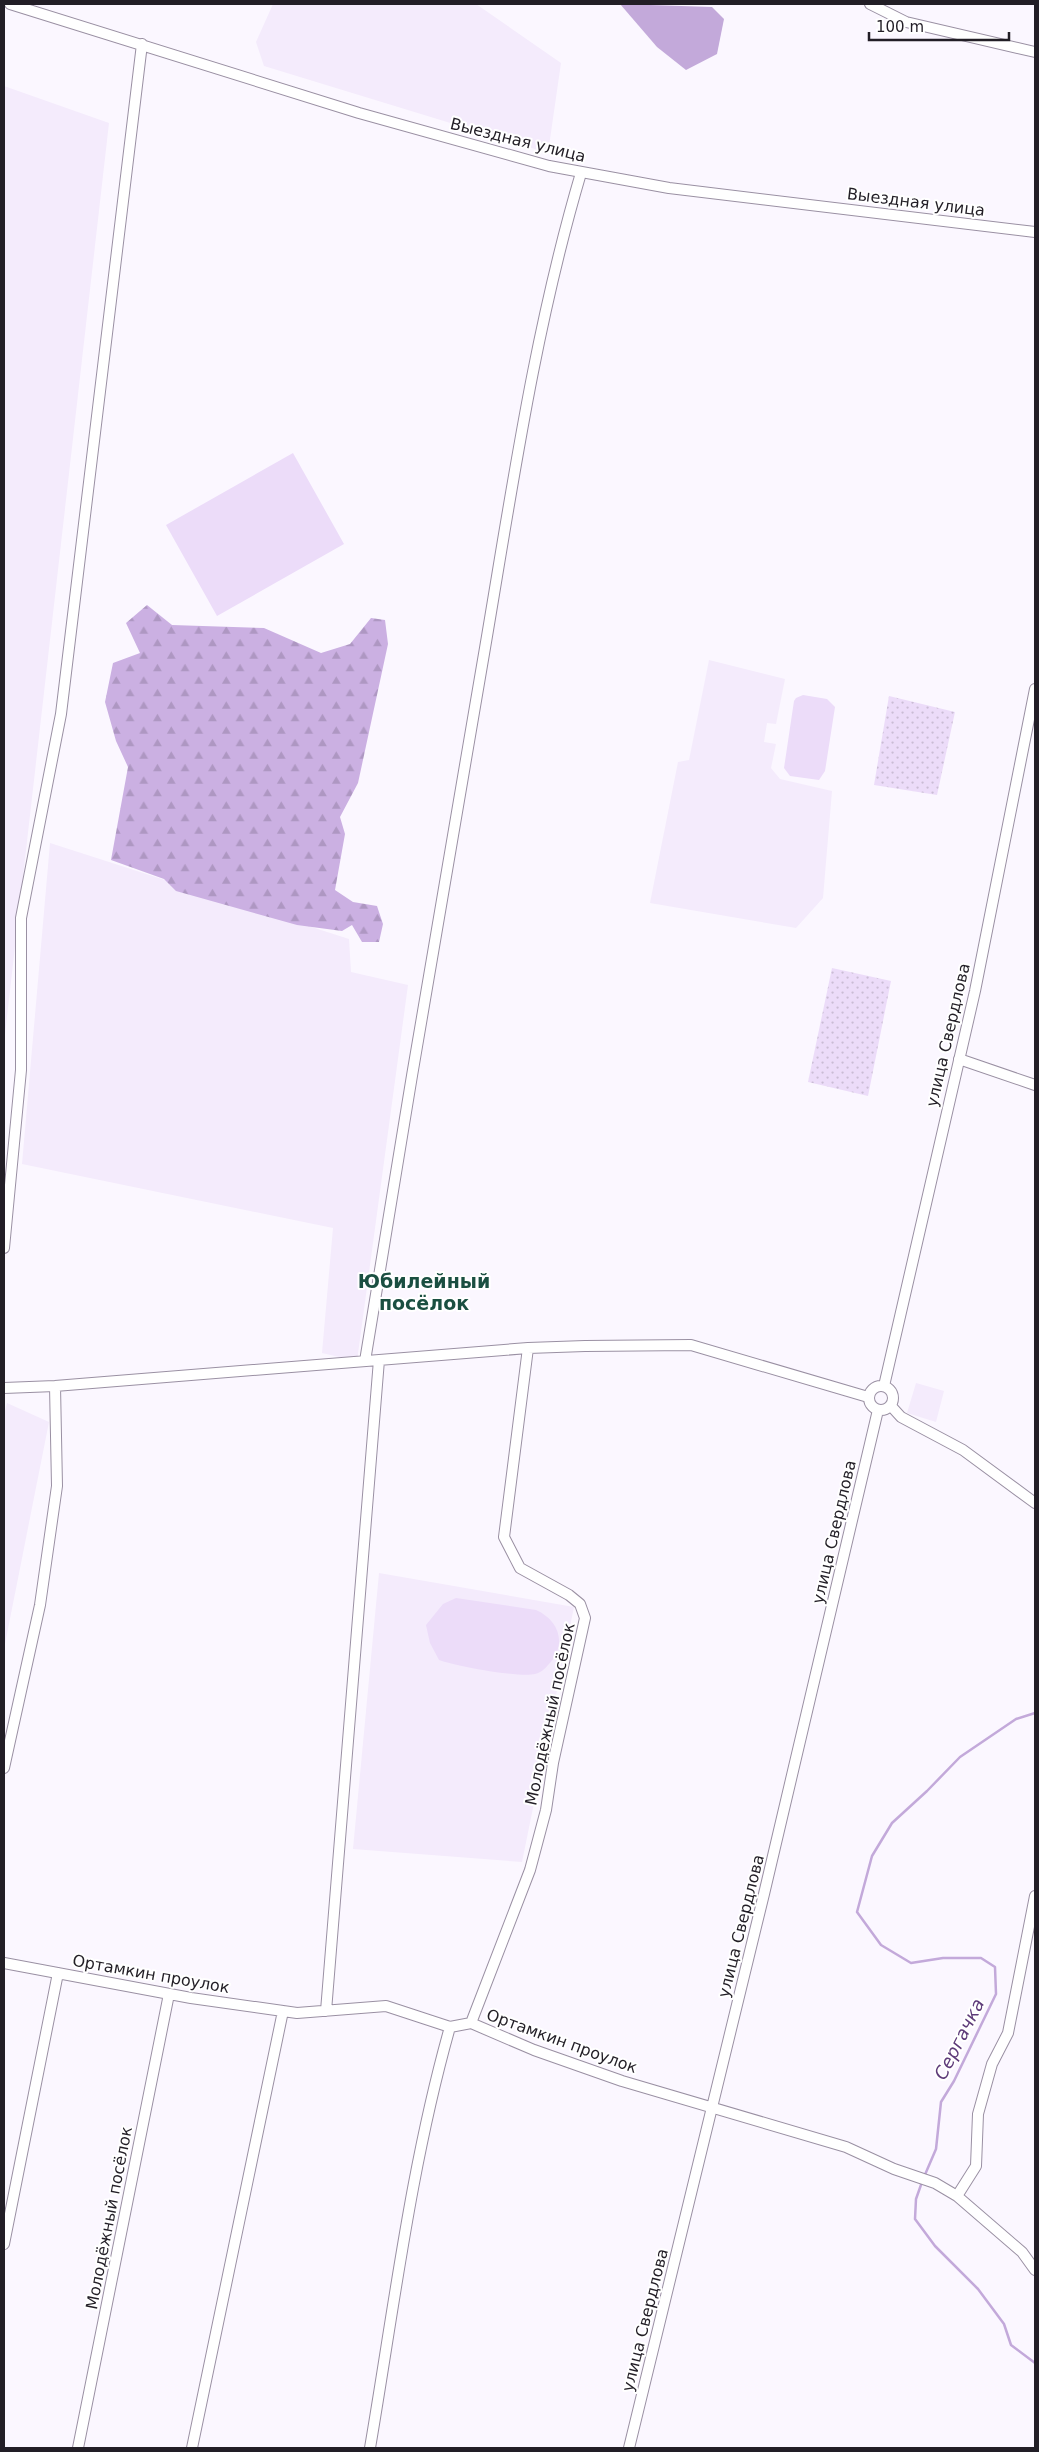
<svg xmlns="http://www.w3.org/2000/svg" width="1039" height="2452" viewBox="0 0 1039 2452" font-family="'DejaVu Sans',sans-serif">
<style>
.built{fill:#f4ebfc}
.forest{fill:url(#forest-firs)}
.park{fill:url(#park-dots)}
.pitch{fill:#ecdcf9}
.water{fill:#c3a9da}
.lines{fill:none;stroke-linecap:round;stroke-linejoin:round}
.stream{stroke:#c3a9da;stroke-width:2.5}
.minor-casing{stroke:#9a90a3;stroke-width:12}
.minor{stroke:#fff;stroke-width:10}
.labels{text-anchor:middle;dominant-baseline:central;stroke-width:4;stroke-linejoin:round;paint-order:stroke}
.street-label{font-size:16px;fill:#221e26;stroke:#fff}
.water-label{font-size:18px;font-style:italic;fill:#5e3b79;stroke:#fff}
.quarter-label{font-size:19px;font-weight:bold;fill:#1a4f41;stroke:#fff}
</style>
<defs>
<pattern id="forest-firs" width="22" height="20" patternUnits="userSpaceOnUse" patternTransform="scale(1.25)"><rect width="22" height="20" fill="#cbb0e2"/><path d="M5 1l3.5 6h-7zM16 11l3.5 6h-7z" fill="#ae97c2"/></pattern>
<pattern id="park-dots" width="8" height="8" patternUnits="userSpaceOnUse" patternTransform="scale(1.25)"><rect width="8" height="8" fill="#ecdcf9"/><path d="M2 2h.1M6 6h.1" fill="none" stroke="#cabcd5" stroke-width="1.8" stroke-linecap="round"/></pattern>
</defs>
<rect width="100%" height="100%" fill="#fbf7ff"/>
<path class="built" d="M273,4H476L561,63L548,153L264,66L256,42Z
M4,86L109,123L4,1043Z
M709,660L785,679L776,724L767,723L764,742L776,744L771,768L780,779L832,791L823,898L796,928L650,903L678,762L689,760Z
M50,843L349,939L351,972L408,985L357,1361L322,1353L333,1228L22,1164Z
M916,1383L944,1391L936,1422L907,1413Z
M7,1403L49,1422L4,1649V1415Z
M379,1573L574,1607L522,1862L353,1849Z"/>
<path class="forest" d="M147,605L172,625L264,628L321,653L350,644L371,618L385,620L388,644L358,783L340,817L345,834L335,890L353,902L377,906L383,924L379,942H362L352,925L342,931L297,925L176,891L164,879L111,860L128,767L116,741L105,702L113,663L140,653L126,623Z"/>
<path class="park" d="M889,696L955,712L937,795L874,785Z
M832,968L891,981L868,1096L808,1082Z"/>
<path class="pitch" d="M293,453L344,544L217,616L166,525Z
M803,695L827,699L835,707L825,771L819,780L790,776L784,768L794,701L796,698Z
M456,1598L536,1610C559,1620 568,1645 548,1665C545,1669 540,1673 535,1674C520,1678 455,1666 439,1660L430,1643L426,1625L443,1604Z"/>
<path class="water" d="M620,4L712,7L724,19L717,54L686,70L657,47Z"/>
<g class="lines">
<path class="stream" d="M924,2177L936,2149L941,2102L954,2081L996,1994L995,1967L981,1958H943L911,1963L881,1945L857,1912L872,1856L892,1823L927,1791L960,1757L1016,1719L1035,1713
M922,2182L916,2199L915,2219L935,2246L978,2289L1004,2324L1011,2345L1035,2363"/>
<g class="minor-casing">
<path id="minor" d="M10,4L359,113L549,166L669,188L1035,232
M870,4L906,22L1035,52
M959,1059L1035,1085
M4,1248L21,1070V918L61,714L142,44
M365,1361C404,1123 443,886 485,648C512,489 535,328 581,173
M869 1398a12 12 0 1 1 24 0a12 12 0 1 1-24 0Z
M884,1386L975,991L1035,689
M4,1388L55,1386L528,1348L585,1346L691,1345L868,1397
M891,1406L901,1417L963,1450L1035,1503
M4,1768L40,1605L57,1486L55,1386
M4,1963L191,1998L297,2013L386,2006L450,2027L471,2023L534,2050L622,2081L846,2147L894,2169L935,2183L957,2196L1022,2252L1035,2270
M326,2011L379,1360
M471,2023L530,1870L546,1810L553,1763L585,1618L580,1604L569,1595L520,1568L504,1537L528,1348
M957,2196L976,2166L978,2114L992,2064L1008,2033L1035,1896
M4,2244L58,1973
M78,2448L169,1994
M192,2448L283,2011
M370,2448C394,2307 411,2165 450,2027
M629,2448L764,1894L878,1410"/>
</g>
<use href="#minor" class="minor"/>
</g>
<g class="labels">
<g class="street-label">
<text transform="translate(518 140) rotate(14)">Выездная улица</text>
<text transform="translate(916 202) rotate(7)">Выездная улица</text>
<text transform="translate(948 1035) rotate(-77)">улица Свердлова</text>
<text transform="translate(834 1532) rotate(-77)">улица Свердлова</text>
<text transform="translate(550 1714) rotate(-78)">Молодёжный посёлок</text>
<text transform="translate(741 1926) rotate(-76)">улица Свердлова</text>
<text transform="translate(151 1974) rotate(10)">Ортамкин проулок</text>
<text transform="translate(562 2041) rotate(20)">Ортамкин проулок</text>
<text transform="translate(109 2218) rotate(-79)">Молодёжный посёлок</text>
<text transform="translate(645 2320) rotate(-76)">улица Свердлова</text>
</g>
<g class="water-label">
<text transform="translate(959 2039) rotate(-63)">Сергачка</text>
</g>
<g class="quarter-label">
<text x="424" y="1281">Юбилейный<tspan x="424" dy="22">посёлок</tspan></text>
</g>
</g>
<rect width="1039" height="2452" fill="none" stroke="#221e26" stroke-width="10"/>
<path d="M869 32v8h140v-8" fill="none" stroke="#221e26" stroke-width="2.5"/>
<text x="876" y="32" font-size="15" fill="#221e26" stroke="#ffffff" stroke-width="4" paint-order="stroke">100 m</text>
</svg>
